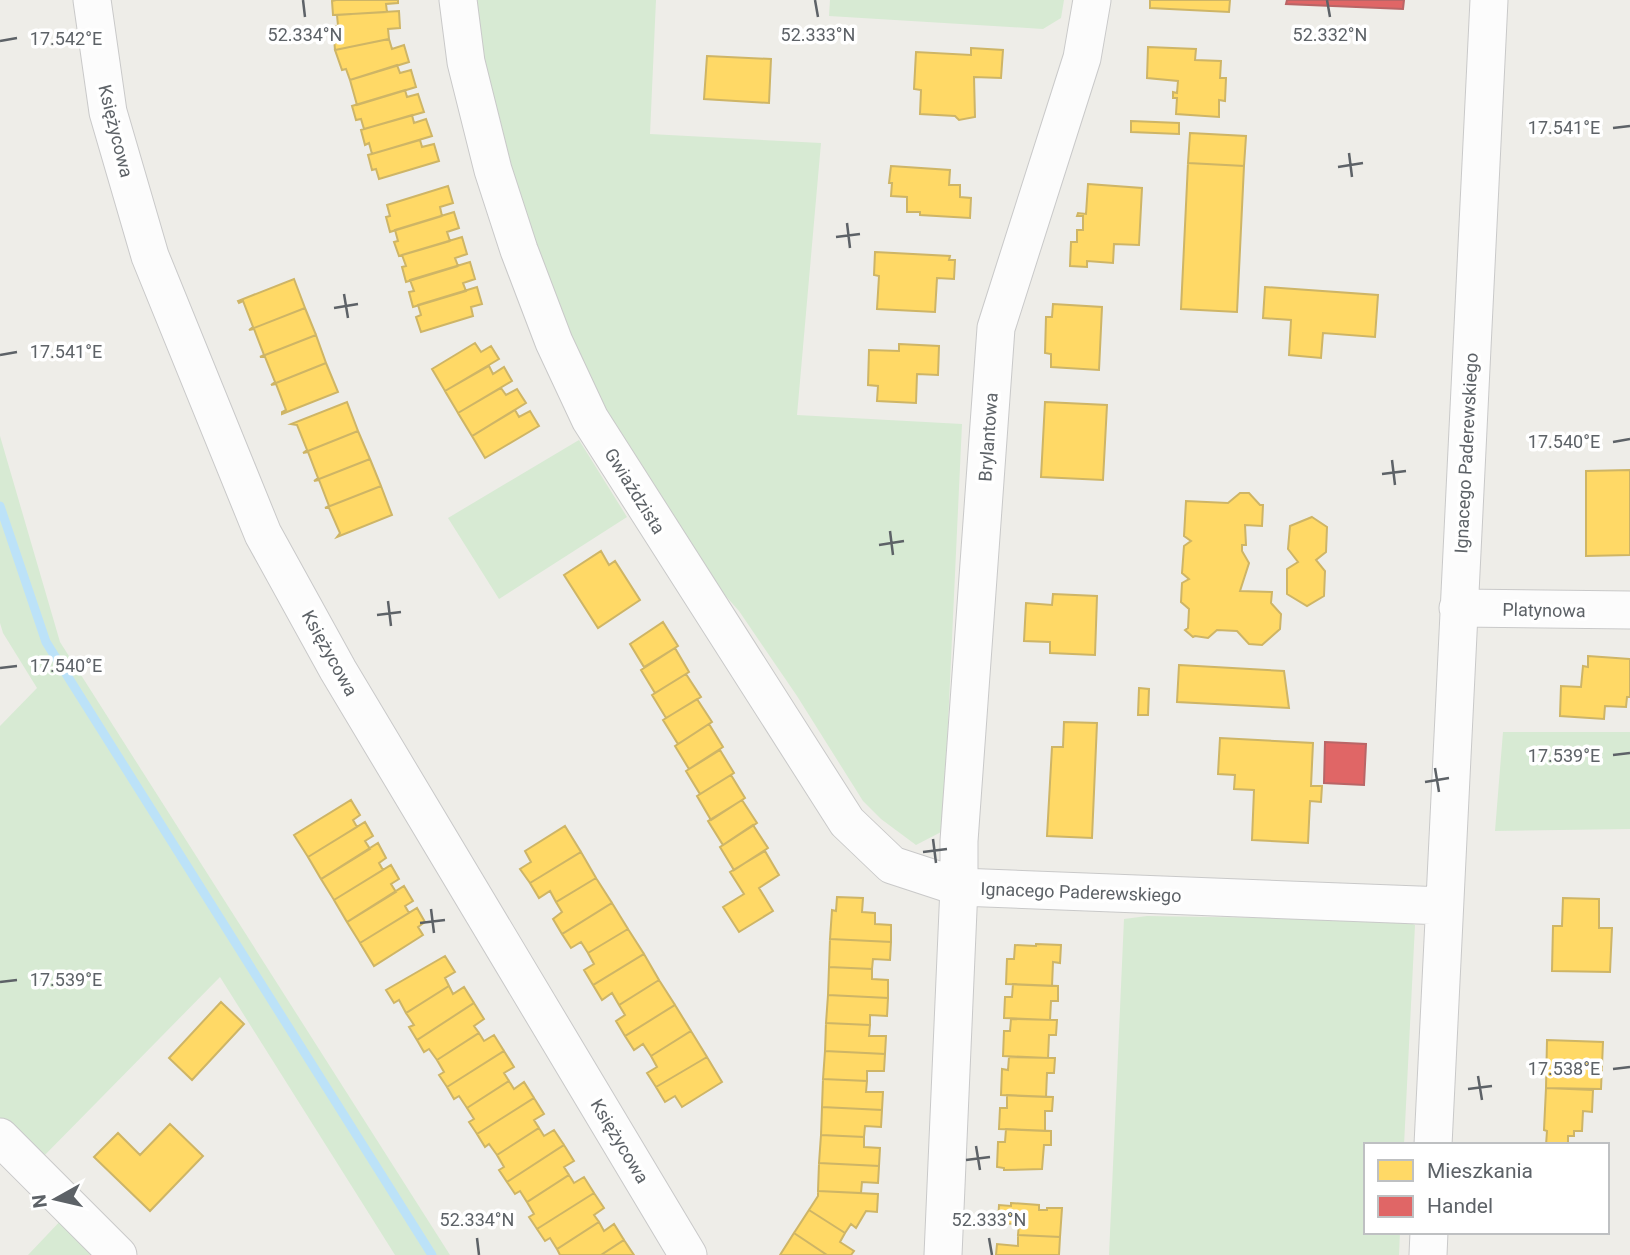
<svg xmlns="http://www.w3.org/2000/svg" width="1630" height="1255" viewBox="0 0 1630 1255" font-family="Roboto,sans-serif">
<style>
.green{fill:#d7ead3}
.homes{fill:#ffd966;stroke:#ceb566;stroke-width:2}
.shops{fill:#e06666;stroke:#b96566;stroke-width:2}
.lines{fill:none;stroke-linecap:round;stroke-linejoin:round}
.stream{stroke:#bce2f8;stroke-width:9}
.minor-casing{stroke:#c9c9c9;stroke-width:39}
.minor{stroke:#fcfcfc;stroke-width:37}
.ticks{fill:none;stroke:#5d6267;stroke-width:2.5}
.labels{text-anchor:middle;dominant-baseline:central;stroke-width:7;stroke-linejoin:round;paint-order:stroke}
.street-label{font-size:18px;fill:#5d6267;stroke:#fff}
.ticks-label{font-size:18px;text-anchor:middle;fill:#5d6267;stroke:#fff;stroke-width:7;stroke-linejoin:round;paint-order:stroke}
</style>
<rect width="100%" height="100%" fill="#eeede8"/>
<path class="green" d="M468,0H656L650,134L821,143L797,415L962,424L943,831L916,845L881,819L863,801L797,696L739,611L686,551L591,389L526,231Z
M830,0H1064L1061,18L1043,29L829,16Z
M0,436L60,642L450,1255H395L220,977L38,1162L0,1123V726L37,688L3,633L0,623Z
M579,440L627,517L499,599L448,518Z
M1503,732H1630V829L1495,831Z
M1147,916L1401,920L1415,925L1404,1145H1366V1232H1400L1399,1255H1109L1124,919Z
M65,1216L106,1255H28Z"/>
<path class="homes" d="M336,0H398V3L386,4L387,12L333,15L332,1Z
M1150,0H1230L1229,12L1150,8Z
M399,11L400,28L388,29L389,39L335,50L333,27L338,26L337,15Z
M389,39L392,49L404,45L409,62L350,80L346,69L342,70L335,50Z
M1148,47L1196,49L1195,60L1221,61L1220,78H1226L1225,101L1219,100V117L1176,114L1177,98H1173V92L1177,93L1178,81L1147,78Z
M971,48L1003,50L1001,78L974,77L975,117L959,120L955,116L920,114L921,90L914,89L916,52L971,55Z
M707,56L771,59L769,103L704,99Z
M397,65L400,73L411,70L416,87L357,105L350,80Z
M405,90L407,97L418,94L424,112L364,129L361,119L356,120L352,106Z
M412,115L414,123L426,119L432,136L372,154L369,143L365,145L361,130Z
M1131,121L1179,123V134L1131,132Z
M1190,133L1246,136L1244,166L1188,163Z
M420,140L422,147L434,144L439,161L379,179L376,169L372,170L368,155Z
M1188,163L1244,166L1237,312L1181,309Z
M891,166L950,170L949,185H960V197L971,198L970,218L920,215V212H907V197L891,196L892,183H889Z
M1088,184L1142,188L1139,245L1114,244L1113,263L1087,261V267L1070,266L1071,242H1077V230H1083V216H1077L1078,213L1086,214Z
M448,186L453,203L440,207L442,216L390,232L386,217L390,216L387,205Z
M454,212L459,228L447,232L450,241L399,256L394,242L398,241L395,230Z
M462,237L467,254L455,258L458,266L406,282L402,267L406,266L402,255Z
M875,252L950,256L949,260H955L954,279L937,278L935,312L877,309L879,276L874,275Z
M470,262L475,279L463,283L466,291L413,307L409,292L414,291L410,280Z
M294,279L305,308L249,330L253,327L243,301L239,303L238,301Z
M477,287L482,304L471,307L473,316L421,332L416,317L421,315L418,305Z
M1265,287L1378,295L1375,337L1323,333L1321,358L1289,355L1291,320L1263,318Z
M1053,304L1102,307L1099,370L1051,367V354L1045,353L1046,317H1052Z
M305,308L316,335L260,357L264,355L254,329L249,330Z
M316,335L326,363L271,385L275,382L265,357H260Z
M475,343L481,352L491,346L499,359L445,391L432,369Z
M899,344L939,346L938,375L917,374L916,403L877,401L878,386L868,385L869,350L899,351Z
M326,363L338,392L282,414V412L286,410L276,384L271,385Z
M489,366L493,374L504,367L512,381L458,413L445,391Z
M501,388L506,395L517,389L526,403L472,436L458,413Z
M347,402L358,431L303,453L307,450L297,425L291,424Z
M1045,402L1107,405L1103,480L1041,477Z
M515,410L519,417L530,411L539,426L485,458L472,436Z
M358,431L370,459L314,481L318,478L308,452L303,453Z
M370,459L381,486L325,508L329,506L319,480L314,481Z
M1630,470V555L1586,556V471Z
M381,486L392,515L337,537L340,533L329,508H325Z
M1240,493H1249L1260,505H1263L1262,526L1245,525L1246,545H1242V551L1249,563L1240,591L1272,592L1271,603L1281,614L1280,629L1262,645L1249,644L1237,631L1217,630L1208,638L1195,636L1193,637L1185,630L1188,628L1189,609L1181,602L1182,583L1189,579L1182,573L1184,546L1191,541L1184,536L1186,501L1228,503Z
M1312,517L1327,527L1326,552L1316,560L1325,571L1324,596L1307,606L1287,594V569L1298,562L1288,549L1290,526Z
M601,551L609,565L615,561L640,600L598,628L564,575Z
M1053,594L1097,596L1095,655L1050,653V642L1024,641L1026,603L1052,605Z
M663,622L678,646L644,667L630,644Z
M675,648L689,672L655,693L641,670Z
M1588,656L1630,659V697H1627L1626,707L1605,706L1604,719L1560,716L1561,686L1581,687L1583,666L1588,667Z
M1179,665L1284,671L1289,708L1177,702Z
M686,674L701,697L666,718L652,695Z
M1139,688L1149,689L1148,715H1138Z
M697,699L712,722L678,744L663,720Z
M1064,722L1097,723L1092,838L1047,836L1052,747H1063Z
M709,724L723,747L689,769L675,746Z
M1220,738L1313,743L1311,786H1322L1321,802L1310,801L1308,843L1252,840L1254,790L1234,789L1235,775L1218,774Z
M720,750L734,773L700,794L686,771Z
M731,775L745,798L711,820L697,796Z
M351,800L360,815L353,820L357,827L308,857L294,835Z
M742,800L757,823L723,845L708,821Z
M365,822L373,836L365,841L370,849L321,879L308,857Z
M753,825L768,848L734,870L720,847Z
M565,826L581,852L530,883L520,869L531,862L525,851Z
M378,843L386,858L379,863L383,870L334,900L321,879Z
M765,851L779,875L759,888L773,911L739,932L723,907L744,894L730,872Z
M581,852L596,878L556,902L550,891L539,898L530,883Z
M391,865L399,879L391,884L396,892L347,922L334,900Z
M596,878L612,903L562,934L553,919L562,912L556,902Z
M404,886L413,901L405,906L409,913L360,943L347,922Z
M837,897L863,898L862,912L875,913V924L891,925V942L830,939L832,910L836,911Z
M1563,898L1599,899V928H1612L1610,972L1552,971L1553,926H1562Z
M612,903L628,929L588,953L581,942L571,948L562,934Z
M417,908L425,922L418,927L423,935L374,966L360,943Z
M628,929L644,954L593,985L584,970L594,964L588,953Z
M830,939L891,942L890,960L873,959L872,969L829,967Z
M1036,944L1061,945L1060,963L1053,962L1052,986L1006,984L1007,959H1014L1015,945L1036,946Z
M644,954L659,980L619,1005L612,993L602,1000L593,985Z
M445,956L455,972L445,978L449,986L406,1013L399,1000L394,1003L386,990Z
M829,967L872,969V979L888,980V998L828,995Z
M659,980L675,1005L625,1036L616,1021L625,1015L619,1005Z
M1013,984L1058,986V1001H1051L1050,1020L1004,1018L1005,997H1012Z
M449,986L453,994L464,987L474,1003L417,1040L409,1027L414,1025L406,1013Z
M828,995L888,998L887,1016L870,1015V1025L826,1023Z
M221,1002L244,1024L192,1080L169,1058Z
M474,1003L484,1019L474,1026L479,1033L437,1060L429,1049L424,1052L417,1040Z
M675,1005L691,1031L651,1056L643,1044L634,1050L625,1036Z
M1011,1019L1057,1020L1056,1035H1049L1048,1058L1003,1056L1004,1031H1010Z
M826,1023L870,1025L869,1036H886L885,1054L825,1051Z
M691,1031L707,1057L656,1087L647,1073L657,1067L651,1056Z
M479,1033L484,1041L494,1035L504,1051L447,1087L439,1075L444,1072L437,1060Z
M1547,1040L1603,1042L1601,1089L1546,1088Z
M504,1051L514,1067L504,1073L509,1081L467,1108L459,1096L454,1099L447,1087Z
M825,1051L885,1054L884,1071H867V1081L823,1079Z
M707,1057L722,1082L682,1107L675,1096L665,1102L656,1087Z
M1009,1057L1055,1058L1054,1073H1047L1046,1097L1001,1095L1002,1069L1008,1070Z
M823,1079L867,1081L866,1092H883L882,1110L822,1107Z
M509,1081L514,1089L524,1082L534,1098L477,1134L469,1122L474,1119L467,1108Z
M1546,1088L1593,1090L1592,1112L1583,1111L1582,1131H1574V1136H1568V1145H1546L1547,1131L1544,1130Z
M1007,1095L1053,1097L1052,1111H1045V1131L999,1129L1000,1108H1007Z
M534,1098L544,1114L534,1120L539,1128L497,1155L489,1144L485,1147L477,1134Z
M822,1107L882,1110L881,1127L865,1126L864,1137L821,1135Z
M170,1124L203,1156L150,1211L94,1157L118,1133L140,1155Z
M539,1128L544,1136L554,1130L564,1145L507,1182L499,1170L504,1167L497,1155Z
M1006,1129L1051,1131V1145H1044L1042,1169L1004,1170V1168L997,1167L998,1142H1005Z
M821,1135L864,1137V1147L880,1148L879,1166L819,1163Z
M564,1145L574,1161L564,1167L569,1175L527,1202L520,1191L515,1194L507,1182Z
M819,1163L879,1166L878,1183L862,1182L861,1193L818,1191Z
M569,1175L574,1183L584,1177L594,1193L537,1229L529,1217L534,1214L527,1202Z
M818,1191L878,1194L877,1212L866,1211L856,1228L851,1224L845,1233L809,1210L818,1196Z
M594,1193L604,1208L594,1215L599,1222L557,1249L550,1238L545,1241L537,1229Z
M1011,1203L1039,1205V1210H1047V1208H1062L1060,1237L1018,1235L1019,1224L998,1223L999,1205L1011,1206Z
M809,1210L845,1233L840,1242L854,1251L851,1255H827L794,1233Z
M599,1222L604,1231L614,1224L624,1240L601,1255H560L557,1249Z
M794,1233L827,1255H780Z
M1018,1235L1060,1237L1059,1255H996L997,1244L1018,1246Z
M624,1240L634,1255H601Z"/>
<path class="shops" d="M1287,0H1404L1403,9L1286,4Z
M1325,742L1366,744L1364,785L1324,783Z"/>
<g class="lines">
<path class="stream" d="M0,506L46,642L432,1255"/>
<g class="minor-casing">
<path id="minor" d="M92,0L108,112L150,256L263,534L338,670L688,1255
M458,0L466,62L493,170L519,250L554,342L590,419L847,822L892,865L959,887L1444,906
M1458,608L1630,610
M0,1137L118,1255
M1433,1145L1489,0
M943,1255L959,887V841L996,328L1082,58L1092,0
M1428,1255L1429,1232"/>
</g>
<use href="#minor" class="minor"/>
</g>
<path class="ticks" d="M303,0L305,17M815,0L818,17M1327,0L1330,17M0,41L17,38M1613,128L1630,126M1349,153L1352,177M1338,167L1363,163M847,223L850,248M836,237L860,234M344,294L348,318M334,308L358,304M0,355L17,352M1613,442L1630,439M1392,460L1395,485M1382,474L1406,471M890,531L893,555M879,545L904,541M388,601L391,626M377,615L401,612M0,668L17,666M1613,755L1630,753M1435,768L1439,792M1425,782L1449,778M933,839L936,863M923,852L947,849M431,909L434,933M420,923L445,920M0,982L17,980M1613,1069L1630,1067M1478,1076L1482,1100M1468,1089L1492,1086M976,1146L980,1170M966,1160L990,1157M477,1238L479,1255M989,1238L992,1255"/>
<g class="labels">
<g class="street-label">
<text transform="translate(116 131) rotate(76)">Księżycowa</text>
<text transform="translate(988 437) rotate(-86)">Brylantowa</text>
<text transform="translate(1466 453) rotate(-87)">Ignacego Paderewskiego</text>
<text transform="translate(635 491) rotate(58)">Gwiaździsta</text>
<text transform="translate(1544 610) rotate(1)">Platynowa</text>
<text transform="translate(330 653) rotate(61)">Księżycowa</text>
<text transform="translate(1081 892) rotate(2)">Ignacego Paderewskiego</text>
<text transform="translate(620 1141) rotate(59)">Księżycowa</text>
</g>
</g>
<g class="ticks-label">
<text x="305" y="41">52.334°N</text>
<text x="818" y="41">52.333°N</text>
<text x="1330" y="41">52.332°N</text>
<text x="66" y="45">17.542°E</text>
<text x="1564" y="134">17.541°E</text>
<text x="66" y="358">17.541°E</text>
<text x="1564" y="448">17.540°E</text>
<text x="66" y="672">17.540°E</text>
<text x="1564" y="762">17.539°E</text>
<text x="66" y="986">17.539°E</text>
<text x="1564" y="1075">17.538°E</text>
<text x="477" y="1226">52.334°N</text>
<text x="989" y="1226">52.333°N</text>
</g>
<rect x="1364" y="1143" width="245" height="91" fill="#ffffff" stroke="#bec0c2" stroke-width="2"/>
<rect x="1378" y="1160" width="35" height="21" fill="#ffd966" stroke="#bec0c2" stroke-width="2"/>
<text x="1427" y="1178" font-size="21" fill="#5d6267">Mieszkania</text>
<rect x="1378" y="1196" width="35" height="21" fill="#e06666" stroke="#bec0c2" stroke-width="2"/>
<text x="1427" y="1213" font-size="21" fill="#5d6267">Handel</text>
<g transform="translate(56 1199) rotate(262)" stroke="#ffffff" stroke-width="5" paint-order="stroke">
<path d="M0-5L12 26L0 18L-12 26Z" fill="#5d6267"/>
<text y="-10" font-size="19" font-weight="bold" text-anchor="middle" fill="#5d6267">N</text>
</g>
</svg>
